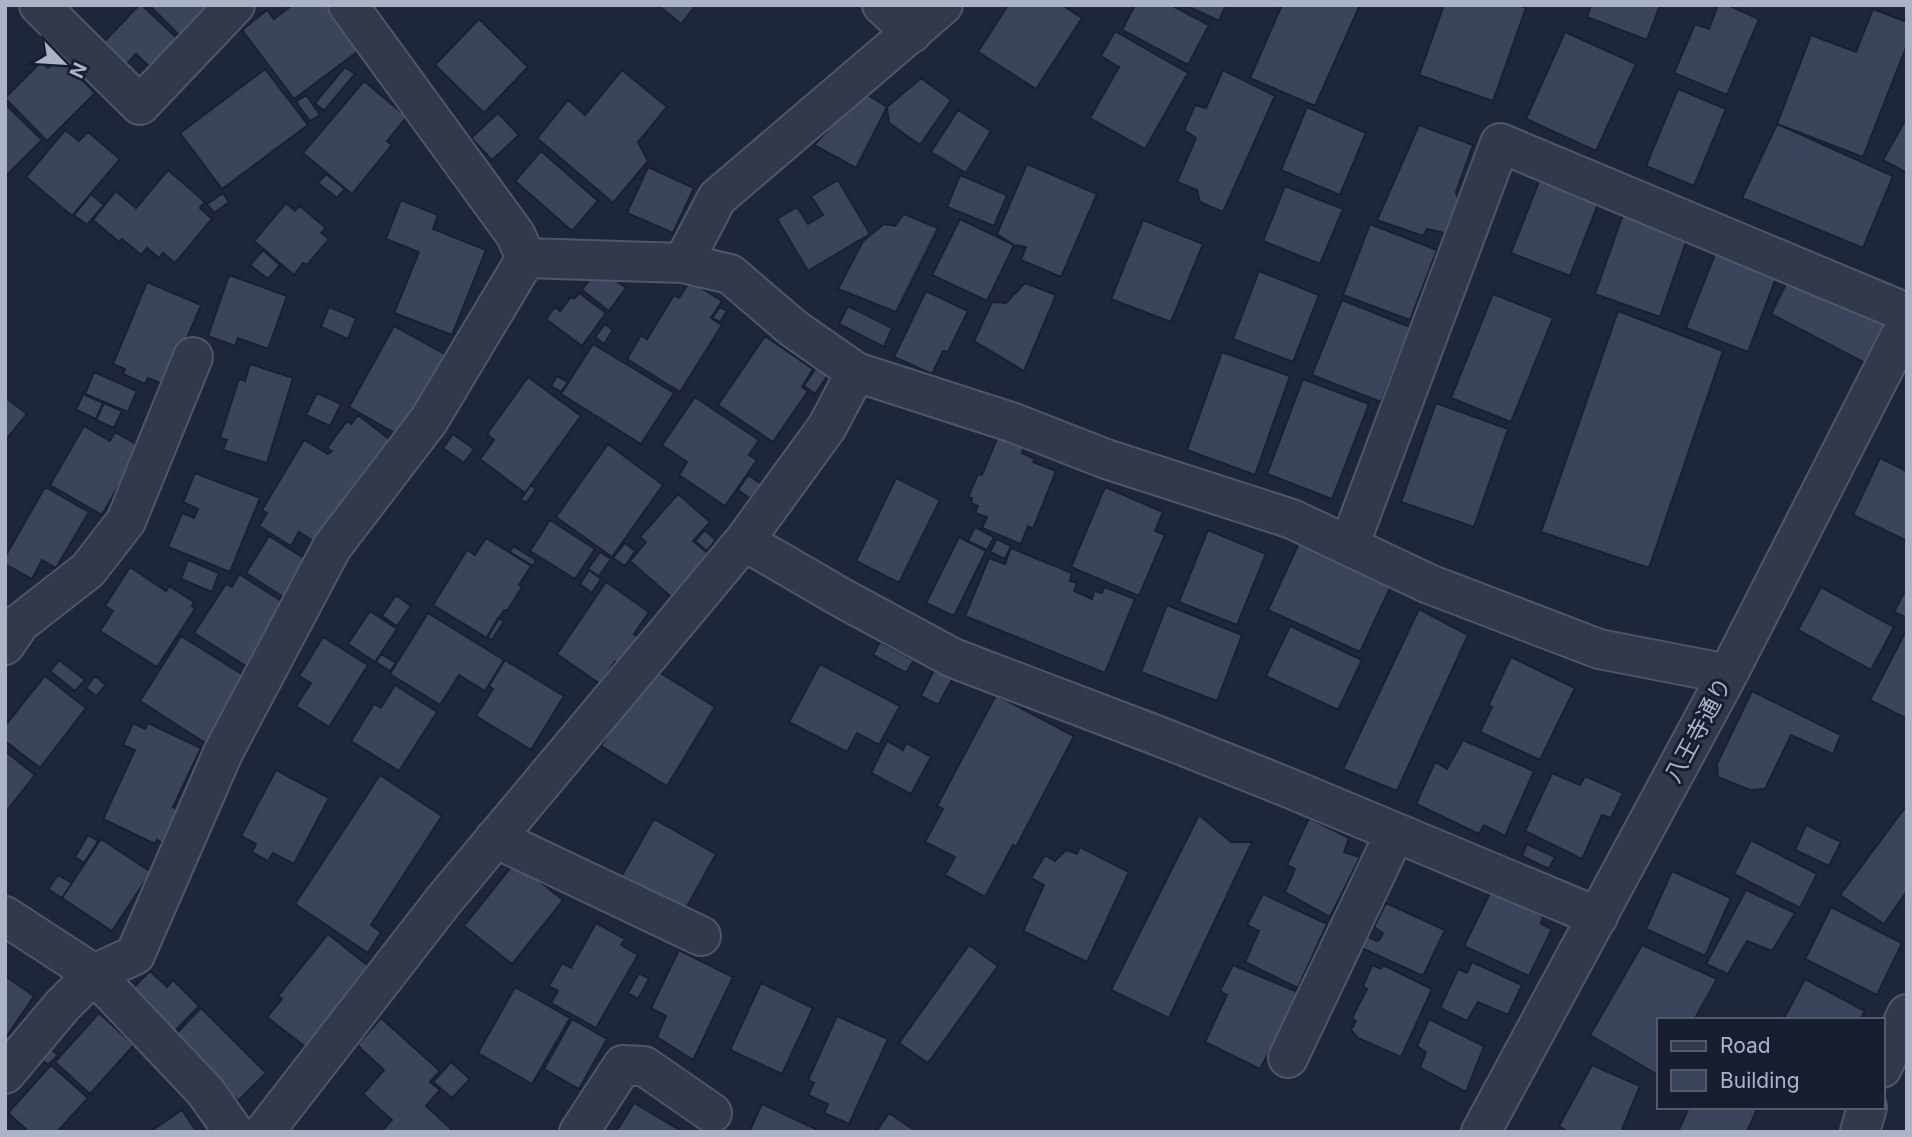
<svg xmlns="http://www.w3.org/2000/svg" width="1912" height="1137" viewBox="0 0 1912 1137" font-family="Inter,'Noto Sans JP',sans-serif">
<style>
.building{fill:#3a445b;stroke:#1a2031;stroke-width:2}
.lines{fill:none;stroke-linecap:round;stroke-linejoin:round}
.minor-casing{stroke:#505668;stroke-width:42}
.minor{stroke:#32394a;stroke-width:38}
.labels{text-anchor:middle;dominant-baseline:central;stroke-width:6;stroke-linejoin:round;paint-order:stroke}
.street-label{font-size:23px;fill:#acb3c7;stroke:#181e2f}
</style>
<rect width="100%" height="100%" fill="#1e273a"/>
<path class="building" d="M139,5H142L183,44L155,72L136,54L125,66L102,44Z
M149,5H218L184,40Z
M292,5H336L365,46L294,99L242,30L267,10L274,19Z
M658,5H696L681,24Z
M1008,5H1062L1082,18L1036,89L978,52Z
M1135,5H1171L1209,25L1188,65L1122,30Z
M1185,5H1226L1219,21Z
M1282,5H1360L1315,106L1250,78Z
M1444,5H1518L1526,8L1493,101L1419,75Z
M1591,5H1660L1647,40L1587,17Z
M1718,5H1728L1759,19L1727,95L1674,73L1695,24L1709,29Z
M1873,9L1907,22V45L1863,157L1777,124L1811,35L1856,52Z
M479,19L528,67L484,113L435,65Z
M1115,31L1188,73L1145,149L1090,118L1119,67L1101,56Z
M1565,32L1636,64L1596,151L1526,119Z
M60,57L95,93L47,141L5,98L41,62L48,68Z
M345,67L355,74L324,111L315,103Z
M265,69L308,125L222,189L180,133Z
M622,70L667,107L638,142L648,161L613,203L537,138L568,100L585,115Z
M1223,70L1275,96L1223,212L1200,202L1197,190L1177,182L1196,138L1184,130L1195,105L1206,108Z
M921,78L951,100L920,145L889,123L887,107Z
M364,81L407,117L387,141L392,145L352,194L303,153Z
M1678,89L1726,109L1694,186L1646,166Z
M863,92L887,107L856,168L814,145Z
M306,95L320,115L310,121L296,102Z
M5,104L42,140L7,175L5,174Z
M1307,107L1366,133L1340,195L1281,170Z
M958,110L991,131L966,173L931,152Z
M498,113L519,135L492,160L471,138Z
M1907,117V173L1883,160Z
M1777,124L1893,176L1863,248L1742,198Z
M1419,125L1473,145L1456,192L1459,203L1448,234L1427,229L1423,236L1377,220Z
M65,130L79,141L88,132L120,159L72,216L26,177Z
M541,151L598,201L572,231L515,181Z
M1027,164L1097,194L1061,277L1021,260L1026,247L1014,245L997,234Z
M1545,166L1604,189L1570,276L1511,253Z
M648,167L694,188L673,233L627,213Z
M168,170L205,202L200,208L212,219L175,263L163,253L159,258L147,248L141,255L122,239L119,242L93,220L116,191L136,208Z
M326,174L345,189L337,198L318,183Z
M960,175L1007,195L994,226L947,207Z
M838,180L870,234L808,271L777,219L797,207L808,224L823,215L811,196Z
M1285,186L1343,209L1320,264L1263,241Z
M223,193L229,202L214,213L207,204Z
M91,194L104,205L87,225L74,215Z
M401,200L438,215L433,229L486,250L452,335L394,313L419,252L386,239Z
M286,203L295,211L300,206L326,228L321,233L329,239L307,265L303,263L294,275L254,241Z
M1626,206L1691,228L1660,317L1595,294Z
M904,214L938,228L896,312L838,289L863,241L884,224L895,226Z
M960,219L1014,245L987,301L932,275Z
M1143,220L1203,244L1171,322L1111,299Z
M1370,224L1437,250L1410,320L1343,295Z
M1721,239L1782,262L1748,352L1686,328Z
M263,250L280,265L268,279L250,265Z
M1796,264L1895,315L1869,365L1771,314Z
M596,271L606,280L609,276L626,288L609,311L582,290Z
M1259,271L1319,295L1293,362L1233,339Z
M229,275L287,296L268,349L238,338L235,346L208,336Z
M690,281L722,301L711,318L722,325L680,392L627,359L641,335L647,339L674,295L679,298Z
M147,282L201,305L167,386L148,378L145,384L123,374L125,369L113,364Z
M1025,283L1056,295L1024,371L974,341L992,302L1006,303Z
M926,291L968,311L948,352L943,351L932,374L894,357Z
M579,293L606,313L582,346L546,319L555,307L560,311L571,297L574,299Z
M1493,294L1553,318L1511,422L1451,398Z
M1342,300L1410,327L1381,402L1312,375Z
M848,306L892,328L884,347L839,324Z
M329,307L356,318L348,339L321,327Z
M720,307L727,311L720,322L712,318Z
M1618,311L1723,351L1649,568L1541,532Z
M605,324L613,330L604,344L595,337Z
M394,326L448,356L402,437L349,407Z
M765,336L813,369L802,387L808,391L773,442L718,405Z
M593,344L674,393L641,444L561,394Z
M1222,352L1290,376L1255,475L1187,450Z
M818,355L834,366L815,394L804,386L815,369L810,367Z
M250,364L293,378L267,463L223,450L227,440L220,438L239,379L245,381Z
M94,372L137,391L128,412L85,394Z
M557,376L568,382L561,392L551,386Z
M528,377L581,416L525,493L480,459L494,440L487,434Z
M1303,379L1369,404L1332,499L1267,474Z
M317,393L341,404L330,426L306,415Z
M83,394L103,403L96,419L76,410Z
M5,397L27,414L5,441Z
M695,397L759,440L749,455L757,460L725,506L679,475L687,462L662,445Z
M104,403L122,411L114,428L96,420Z
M1436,403L1508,429L1474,527L1401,502Z
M358,415L393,442L324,548L299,532L291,546L259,526L267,513L262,510L304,440L328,454L332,451L327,448L347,421L351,424Z
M84,426L110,441L115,432L141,447L102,515L50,485Z
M453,434L474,449L464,463L443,448Z
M998,436L1024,447L1022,453L1035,459L1033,462L1056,471L1033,529L1028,526L1021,544L982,528L987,517L975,513L978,506L971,503L972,498L968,497L978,474L982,475Z
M608,444L663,485L612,557L556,517Z
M1880,458L1907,471V541L1853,515Z
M195,473L260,498L230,572L168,547L182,513L194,518L198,509L183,502Z
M748,475L762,484L751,499L738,490Z
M896,478L940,500L899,583L856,561Z
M531,485L536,489L526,503L521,499Z
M45,487L89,512L56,568L42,560L32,579L5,564V557Z
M1105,487L1163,512L1155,531L1165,535L1139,596L1071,567Z
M678,494L710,522L693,541L709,554L671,597L630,561L646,542L640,537Z
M550,520L595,549L575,579L530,551Z
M975,527L994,537L987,550L968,541Z
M705,530L716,540L707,551L695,541Z
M1208,530L1266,554L1237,625L1179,602Z
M269,536L315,565L291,602L246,573Z
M959,537L986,551L954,616L926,603Z
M486,538L531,566L519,585L522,587L507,611L504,610L487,638L433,605L467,550L475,555Z
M997,539L1011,546L1005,559L990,552Z
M625,543L635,551L625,566L613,558Z
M1299,543L1391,586L1360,652L1268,610Z
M513,546L536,560L533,566L510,552Z
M1011,548L1072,573L1070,581L1077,583L1074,591L1092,599L1094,591L1102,593L1104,587L1135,599L1105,673L965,616L989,558L1005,564Z
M600,552L611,559L599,576L588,569Z
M188,560L219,573L212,592L181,579Z
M130,567L166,591L169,586L194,602L192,606L195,609L157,667L100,631L113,611L105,606Z
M589,570L601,579L592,593L580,584Z
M239,574L291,607L252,670L194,633L226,584L232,587Z
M606,582L649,612L634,634L638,636L619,665L615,662L600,684L557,654Z
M1821,587L1894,627L1871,670L1798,630Z
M1907,587V618L1894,612Z
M396,595L411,606L397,626L382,616Z
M1167,605L1242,635L1217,701L1141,672Z
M1419,609L1468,635L1397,791L1343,769Z
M370,611L397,629L375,662L348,644Z
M428,613L504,660L485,691L459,675L440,705L390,674Z
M498,618L504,621L492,640L487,637Z
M1290,626L1362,660L1338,710L1266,676Z
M1907,629V719L1870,700Z
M181,636L248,678L207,744L140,701Z
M323,637L368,665L329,727L296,706L311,683L299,676Z
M880,642L914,660L906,673L873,655Z
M381,654L396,663L390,671L376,662Z
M1511,657L1575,688L1540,760L1480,732L1492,707L1488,706Z
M59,660L85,680L75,691L50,671Z
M505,660L564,696L531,750L476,716L493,689L489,686Z
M820,664L900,706L879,745L857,733L847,752L789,722Z
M651,667L715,707L667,786L601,746Z
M935,668L953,678L938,705L921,696Z
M45,676L86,708L40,768L5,741V726Z
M95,676L106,685L96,696L86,688Z
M395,685L437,712L399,771L351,741L374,704L381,708Z
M1752,691L1841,735L1833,754L1791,735L1765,789L1750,790L1718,777L1717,764Z
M996,695L1074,736L1016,847L1013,845L985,897L945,875L955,857L925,842L943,809L937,806Z
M133,723L145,729L148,723L201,748L173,807L178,809L162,843L157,840L155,844L103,819L135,750L123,745Z
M1463,740L1534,771L1505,836L1484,825L1479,834L1416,804L1435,762L1447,769Z
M887,741L903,750L906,743L931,757L911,794L871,773Z
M5,751L35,775L5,813Z
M276,770L329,798L294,864L273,853L268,861L252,852L256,844L241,836Z
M1552,773L1580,785L1585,776L1623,793L1611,818L1602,815L1582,859L1525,831Z
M380,775L442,816L371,925L381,932L368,953L295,904Z
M1907,805V891L1884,924L1840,895Z
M1199,815L1231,842H1252L1169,1018L1111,990Z
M1309,818L1349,838L1344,852L1360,857L1330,917L1285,892L1295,869L1287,865Z
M654,819L716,854L684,912L621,877Z
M1806,825L1841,842L1829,866L1795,850Z
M88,835L98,841L84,863L75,857Z
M101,839L151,872L112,931L62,898Z
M1751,840L1817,874L1800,908L1734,874Z
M1527,844L1555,857L1549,869L1522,856Z
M1080,847L1129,872L1087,962L1023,931L1044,885L1031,878L1045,855L1055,861L1066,850L1077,854Z
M515,862L563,900L512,964L464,926Z
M1672,871L1731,898L1705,956L1646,929Z
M58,875L72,883L62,898L48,889Z
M1746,890L1795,913L1772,951L1747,941L1728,974L1706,964Z
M1491,891L1543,916L1541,924L1552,929L1529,976L1464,946Z
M1263,894L1327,924L1298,988L1245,962L1259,931L1247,925Z
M1386,903L1445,930L1423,976L1355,945L1361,933L1377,941L1380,939L1383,933L1374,927Z
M1831,907L1902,943L1877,995L1805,959Z
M596,923L625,939L621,945L638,955L596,1028L551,1003L558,991L549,986L562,963L571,968Z
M328,934L372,969L308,1049L267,1017L282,999L278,996Z
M969,945L998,966L928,1063L899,1043Z
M1642,945L1717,979L1694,1020H1658V1075L1590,1035Z
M679,950L733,977L693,1060L657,1037L666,1016L651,1008Z
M1472,962L1522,985L1508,1015L1478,1002L1467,1021L1440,1008L1458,969L1467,973Z
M1233,965L1300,993L1260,1069L1205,1042L1227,995L1220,991Z
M1372,965L1381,969L1383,965L1432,989L1401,1057L1358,1038L1351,1030L1356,1021L1352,1018L1367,989L1363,986Z
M150,971L167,987L173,980L199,1006L171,1035L128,993Z
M639,973L649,979L638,999L628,993Z
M5,976L34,996L5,1039Z
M1805,979L1865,1011L1860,1020H1783Z
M761,983L813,1008L782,1074L730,1050Z
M515,987L570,1018L532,1084L478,1053Z
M201,1008L266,1073L238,1101L174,1036Z
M99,1013L134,1045L90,1094L55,1062Z
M837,1016L888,1039L849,1124L824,1113L828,1104L808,1095L814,1083L808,1080Z
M381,1018L440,1071L430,1082L440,1090L426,1106L451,1129L448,1132H381L392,1120L363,1094L384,1070L357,1045Z
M572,1019L607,1039L579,1089L544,1069Z
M1429,1019L1484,1046L1466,1092L1420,1068L1426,1052L1417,1046Z
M48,1046L58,1055L48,1065L38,1056Z
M451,1062L470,1079L452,1098L433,1082Z
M51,1065L88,1098L57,1132H29L8,1113Z
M1592,1065L1640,1086L1621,1132H1568L1559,1126Z
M634,1103L683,1132H616Z
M762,1104L822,1132H749Z
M1689,1107H1758L1747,1132H1678Z
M182,1110L197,1132H150Z
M889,1113L917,1132H876Z"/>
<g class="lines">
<g class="minor-casing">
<path id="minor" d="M39,5L140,105L235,5
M348,5L515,234L526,258L683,263L730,274L793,328L856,372L1014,423L1106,459L1292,519L1429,584L1599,649L1728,674
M882,5L912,33
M683,263L717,198L943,5
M744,541L842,598L953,658L1161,737L1289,788L1598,917
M1349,546L1500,143L1907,313
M5,645L20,623L88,570L126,521L193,357
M495,838L701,936
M5,916L94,974L205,1091L234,1132
M1288,1058L1395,833
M1882,1068L1907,1014
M5,1074L62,1006L94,974L135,955L223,753L332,547L429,420L526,258
M264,1132L444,900L744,541L827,427L856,372
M579,1132L623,1065L644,1066L712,1113
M1481,1132L1728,674L1907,323
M1860,1132L1867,1107"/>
</g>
<use href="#minor" class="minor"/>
</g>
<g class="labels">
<g class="street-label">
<text transform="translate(1698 730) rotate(-62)">八王寺通り</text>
</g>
</g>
<rect width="1912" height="1137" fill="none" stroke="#acb3c7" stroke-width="14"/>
<rect x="1657" y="1018" width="228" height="91" fill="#181e2f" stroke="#535a6c" stroke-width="2"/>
<rect x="1671" y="1041" width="35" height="10" fill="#32394a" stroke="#535a6c" stroke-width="2"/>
<text x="1720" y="1053" font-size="21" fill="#acb3c7">Road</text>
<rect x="1671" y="1070" width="35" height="21" fill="#3a445b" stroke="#535a6c" stroke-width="2"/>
<text x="1720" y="1088" font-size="21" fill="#acb3c7">Building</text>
<g transform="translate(63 63) rotate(115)" stroke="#181e2f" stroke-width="5" paint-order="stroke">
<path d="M0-5L12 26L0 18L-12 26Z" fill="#acb3c7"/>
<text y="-10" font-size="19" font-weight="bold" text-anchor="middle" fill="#acb3c7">N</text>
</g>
</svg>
